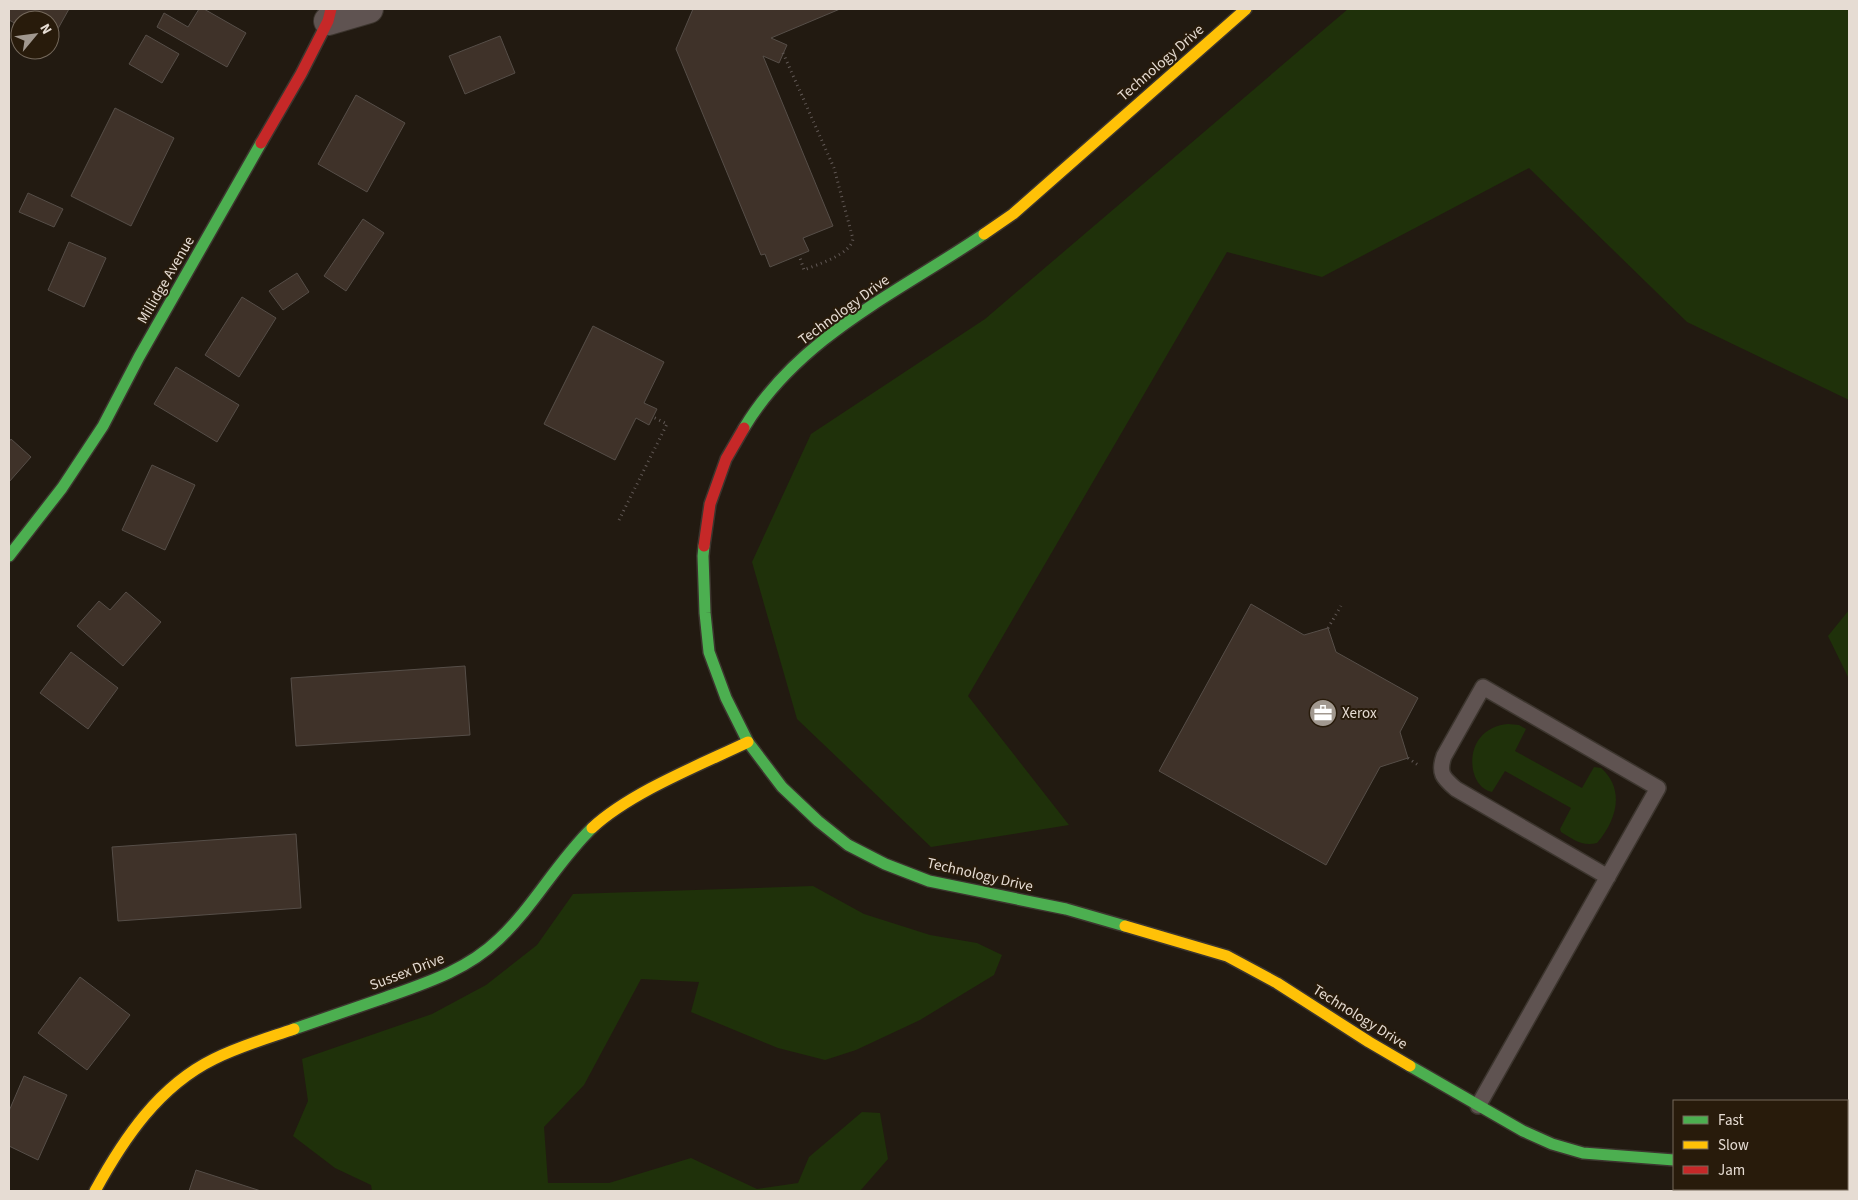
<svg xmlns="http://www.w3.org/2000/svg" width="1858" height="1200" viewBox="0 0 1858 1200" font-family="'Source Sans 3',sans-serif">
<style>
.green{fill:#1f310a}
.building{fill:#3f3229;stroke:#564e48}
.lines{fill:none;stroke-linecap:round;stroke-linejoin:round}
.lane-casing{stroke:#3c352e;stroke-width:18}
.street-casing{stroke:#3c352e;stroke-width:30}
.fast-casing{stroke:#3c352e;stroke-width:14}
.slow-casing{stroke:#3c352e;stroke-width:14}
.jam-casing{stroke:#3c352e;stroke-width:14}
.path{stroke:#615855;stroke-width:3;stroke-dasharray:1 4;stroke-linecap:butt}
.lane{stroke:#5f5351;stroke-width:15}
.street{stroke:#5f5351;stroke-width:28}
.fast{stroke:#4caf50;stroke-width:11}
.slow{stroke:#ffc107;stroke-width:11}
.jam{stroke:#c62828;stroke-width:11}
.labels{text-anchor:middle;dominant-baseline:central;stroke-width:4;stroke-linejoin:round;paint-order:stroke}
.street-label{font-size:15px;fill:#e6dcd3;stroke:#281b0b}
.poi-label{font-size:15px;fill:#e6dcd3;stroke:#281b0b;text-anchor:start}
</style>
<rect width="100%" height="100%" fill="#221a11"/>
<path class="green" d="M1348,9H1849V400L1687,322L1529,168L1322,277L1227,252L968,696L1069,825L931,847L797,719L752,562L811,434L985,319Z
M1849,610V679L1828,636Z
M1508,724L1519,725L1526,729L1515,751L1582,788L1594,767L1601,768C1626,790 1616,821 1597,843C1582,847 1573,839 1561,832L1560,829L1571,808L1505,771L1492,792C1470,787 1467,753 1480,738C1487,729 1497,725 1508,724Z
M813,886L864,914L930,935L977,943L1002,955L994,975L920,1020L856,1050L825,1060L778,1048L691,1012L699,982L641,979L584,1085L544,1127L548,1183H609L691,1158L757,1189L798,1183L809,1157L862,1112L880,1113L888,1159L860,1191H372L371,1185L335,1168L293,1136L308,1101L302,1059L432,1014L486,985L537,945L573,894Z"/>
<path class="building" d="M9,9H69L50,43V20H20V26L9,20Z
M199,9H204L246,33L227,67L157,27L164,13L188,27Z
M693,9H840L771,38L787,45L779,63L763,56L833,226L803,238L809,251L770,267L765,254L761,255L676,49Z
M146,35L179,54L162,83L129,64Z
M500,36L515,73L465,94L449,56Z
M356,95L405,123L367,192L318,164Z
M115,108L174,138L131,226L71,196Z
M28,193L63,209L54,227L19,212Z
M363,219L384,233L346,291L324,276Z
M69,242L106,258L84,307L48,290Z
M297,273L309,292L283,310L269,291Z
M242,297L276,318L239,377L205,355Z
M593,326L664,362L644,403L657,409L649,425L636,418L615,460L544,424Z
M176,367L239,405L217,442L154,404Z
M11,439L31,457L9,482V442Z
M152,465L195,485L165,550L122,530Z
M126,592L161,622L123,666L77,626L99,601L110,610Z
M1251,604L1304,635L1328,628L1336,652L1418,698L1400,732L1408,758L1380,767L1326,865L1159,771Z
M71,652L118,688L88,729L40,693Z
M465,666L470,735L296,746L291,678Z
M296,834L301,908L118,921L112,847Z
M80,977L130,1015L87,1070L38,1033Z
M24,1076L67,1095L38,1160L9,1146V1111Z
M196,1170L261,1191H189Z"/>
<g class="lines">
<g class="lane-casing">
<path id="lane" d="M1478,1106L1658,788L1483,687L1444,756C1438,773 1443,778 1456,789L1608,877"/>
</g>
<g class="street-casing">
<path id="street" d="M328,21L369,9"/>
</g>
<g class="fast-casing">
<path id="fast" d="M744,428C799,336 899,292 984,234
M704,546L703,556L705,613L709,652L726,698L748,742L782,787L818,821L848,845L885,864L929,881L1066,909L1125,926
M9,556L62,488L103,426L139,357L261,143
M294,1029C323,1019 352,1009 381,999C423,984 466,971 499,939C534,906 557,862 592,828
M1410,1066L1523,1131L1552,1144L1583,1153L1674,1160"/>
</g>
<g class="slow-casing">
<path id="slow" d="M984,234L1013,214L1246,9
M592,828C631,792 700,765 748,742
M1125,926L1227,956L1277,983L1369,1042L1410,1066
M95,1191C124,1138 159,1086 214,1059C240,1046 268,1038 294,1029"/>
</g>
<g class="jam-casing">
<path id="jam" d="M261,143L301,74L328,21L331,9
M704,546L710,504L726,459L744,428"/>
</g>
<path class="path" d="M783,53L834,168L853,239C850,255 818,264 804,270L799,255
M619,520L667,424L653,417
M1328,628L1341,606
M1408,758L1418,765"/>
<use href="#lane" class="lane"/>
<use href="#street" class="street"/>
<use href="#fast" class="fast"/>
<use href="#slow" class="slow"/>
<use href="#jam" class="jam"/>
</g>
<defs>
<g id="office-disc" transform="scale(1.4375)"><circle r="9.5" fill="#a1988f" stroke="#281b0b"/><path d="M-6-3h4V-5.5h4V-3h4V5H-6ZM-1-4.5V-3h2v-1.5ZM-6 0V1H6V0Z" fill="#fff"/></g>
</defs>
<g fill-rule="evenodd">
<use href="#office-disc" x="1323" y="713"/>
</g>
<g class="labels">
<g class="street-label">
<text transform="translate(1161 63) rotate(-41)">Technology Drive</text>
<text transform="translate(166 280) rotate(-60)">Millidge Avenue</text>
<text transform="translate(844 310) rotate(-36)">Technology Drive</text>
<text transform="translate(980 875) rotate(13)">Technology Drive</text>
<text transform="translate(407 972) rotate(-21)">Sussex Drive</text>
<text transform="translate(1360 1017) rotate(32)">Technology Drive</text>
</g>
<g class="poi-label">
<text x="1342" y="713">Xerox</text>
</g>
</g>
<rect width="1858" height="1200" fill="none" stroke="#e6dcd3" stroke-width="20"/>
<rect x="1673" y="1100" width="175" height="90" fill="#281b0b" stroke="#74685b"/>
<rect x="1683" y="1116" width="25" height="8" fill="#4caf50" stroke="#74685b"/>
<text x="1718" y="1125" font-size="15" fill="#e6dcd3">Fast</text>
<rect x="1683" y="1141" width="25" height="8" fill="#ffc107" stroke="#74685b"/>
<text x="1718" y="1150" font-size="15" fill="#e6dcd3">Slow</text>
<rect x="1683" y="1166" width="25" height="8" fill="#c62828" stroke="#74685b"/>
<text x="1718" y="1175" font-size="15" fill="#e6dcd3">Jam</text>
<g transform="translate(35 35) rotate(61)"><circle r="24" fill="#281b0b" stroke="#74685b"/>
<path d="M0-4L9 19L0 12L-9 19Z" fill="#a1988f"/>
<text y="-8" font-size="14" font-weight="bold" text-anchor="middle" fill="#e6dcd3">N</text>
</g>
</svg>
